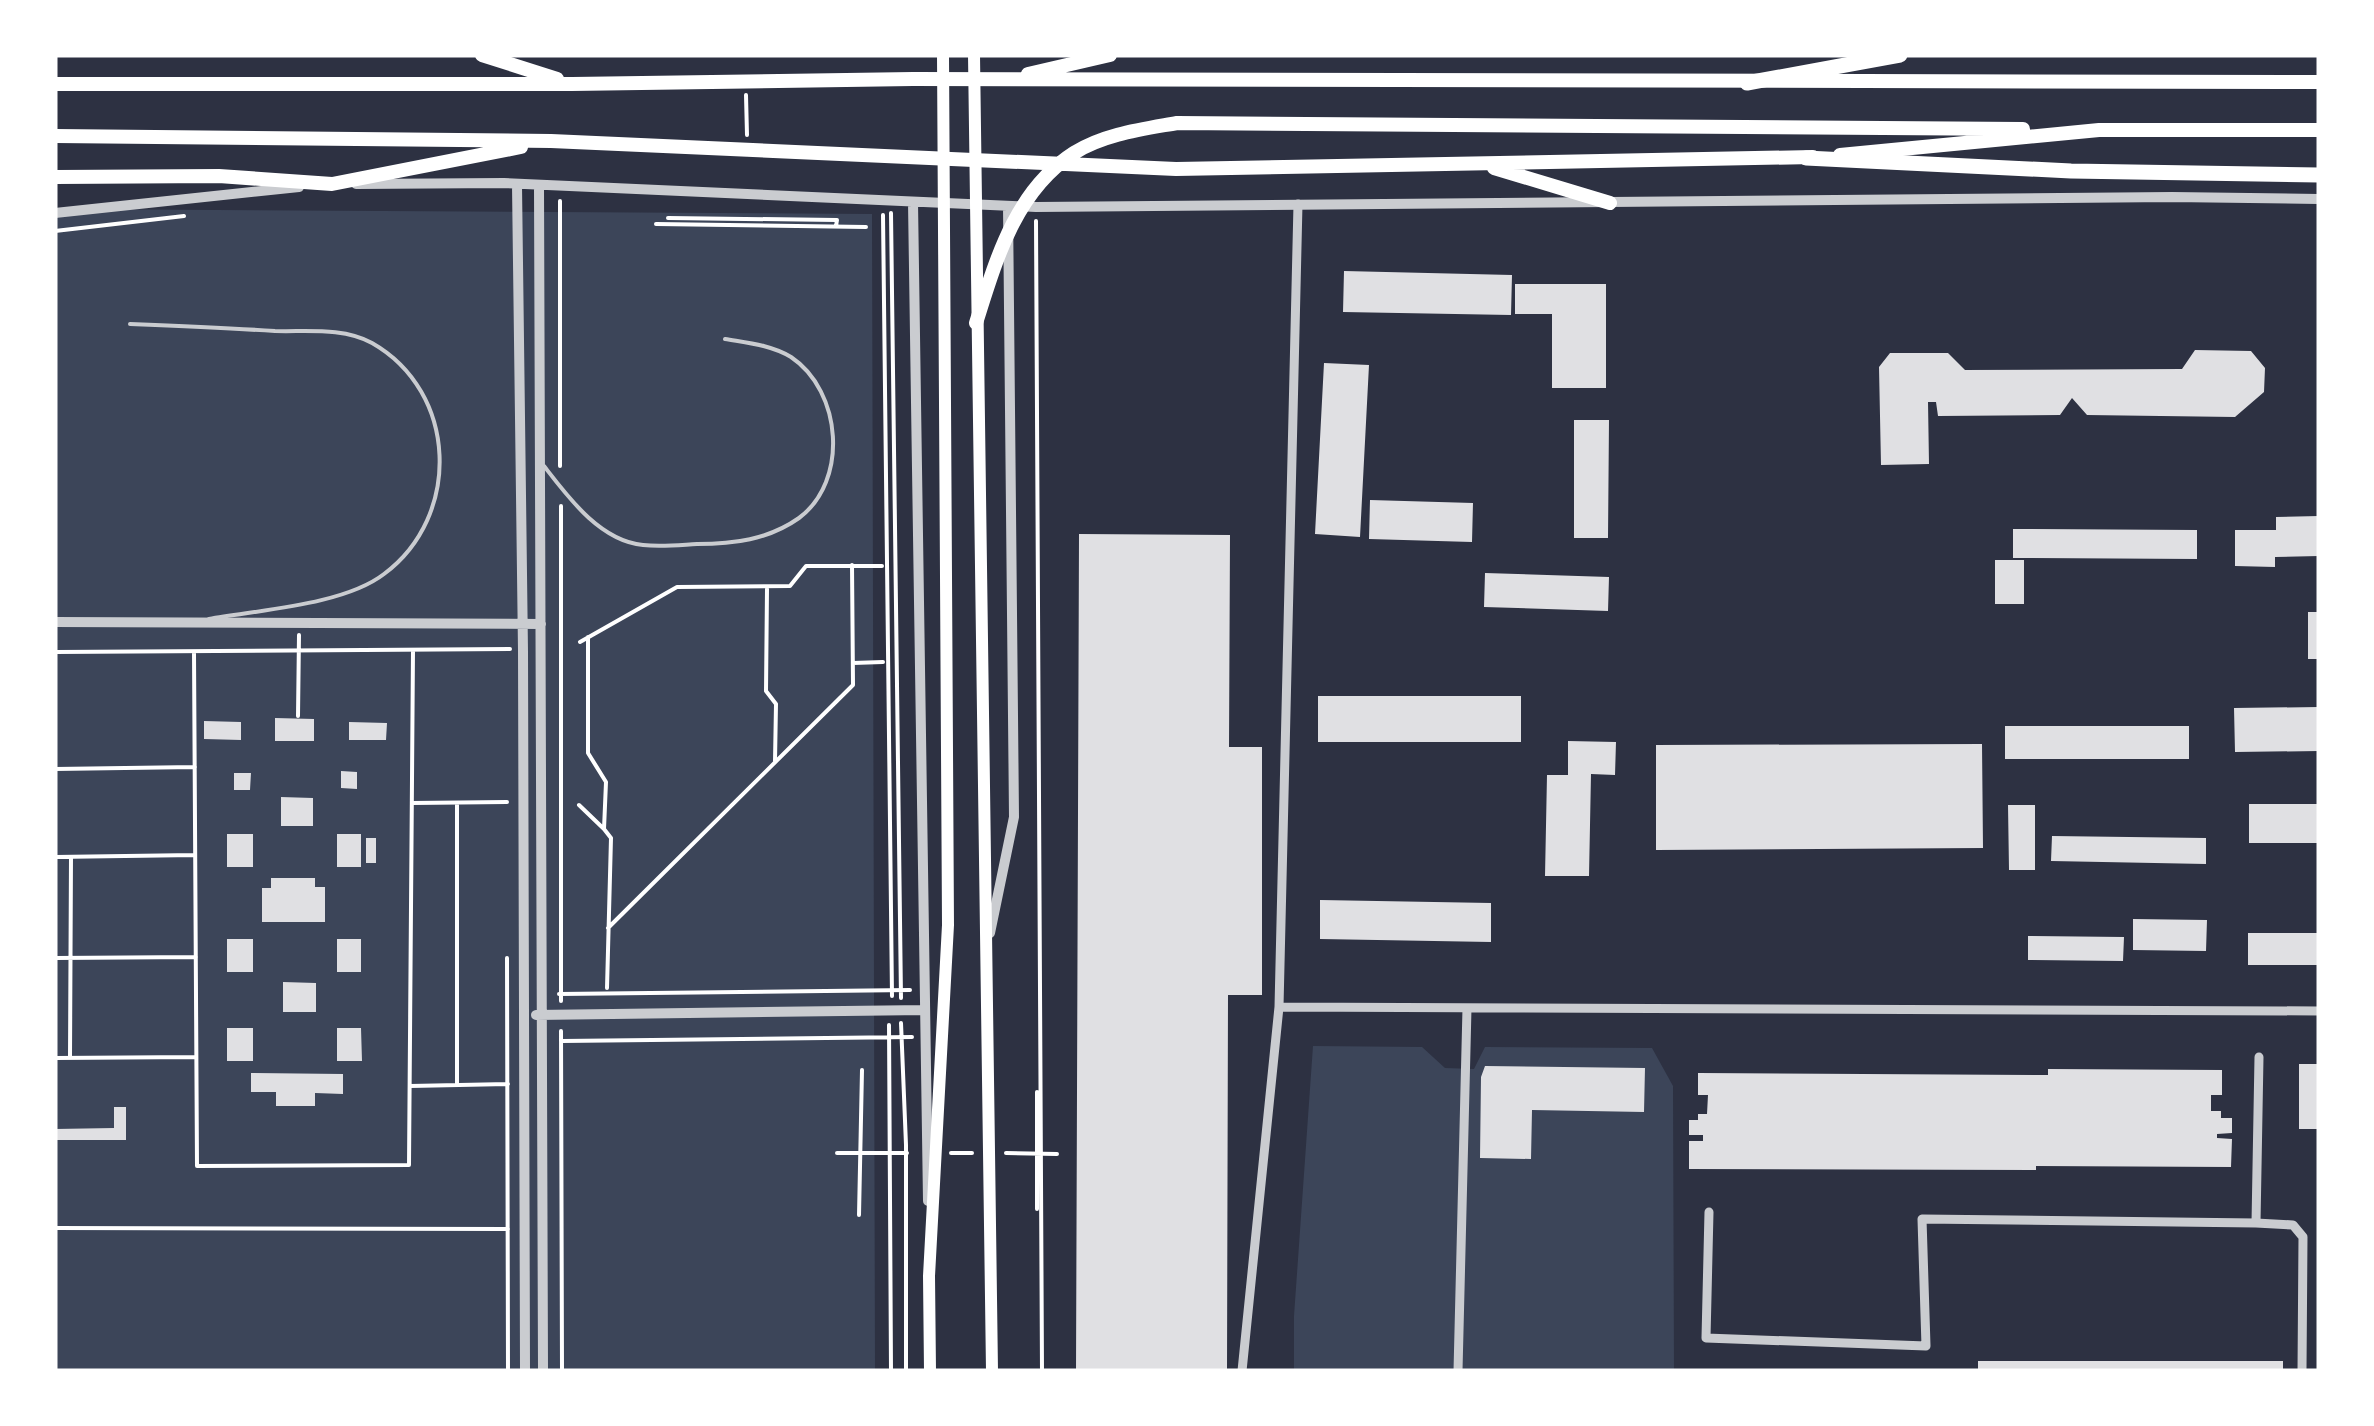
<svg xmlns="http://www.w3.org/2000/svg" width="2374" height="1426" viewBox="0 0 2374 1426" font-family="Helvetica,sans-serif">
<style>
.green{fill:#3c4559}
.building{fill:#e0e0e3}
.lines{fill:none;stroke-linecap:round;stroke-linejoin:round}
.path{stroke:#fff;stroke-width:4}
.service{stroke:#caccd0;stroke-width:4}
.minor{stroke:#caccd0;stroke-width:9}
.tertiary{stroke:#caccd0;stroke-width:10}
.secondary{stroke:#fff;stroke-width:12}
.trunk{stroke:#fff;stroke-width:14}
.motorway{stroke:#fff;stroke-width:15}
</style>
<rect width="100%" height="100%" fill="#2d3142"/>
<path class="green" d="M55,209L872,214L875,1371H55Z
M1313,1046L1422,1047L1445,1068L1474,1069L1485,1047L1652,1048L1673,1086L1674,1371H1294V1316Z"/>
<path class="building" d="M1344,271L1512,275L1511,315L1343,312Z
M1515,284H1606V388H1552V314H1515Z
M2195,350L2251,351L2265,368L2264,392L2235,417L2087,415L2072,398L2060,415L1938,416L1936,402H1928L1929,464L1881,465L1879,367L1890,353H1948L1965,370L2182,369Z
M1324,363L1369,365L1360,537L1315,534Z
M1574,420H1609L1608,538H1574Z
M1370,500L1473,503L1472,542L1369,539Z
M2319,516V556L2275,557V567L2235,566V530H2276V517Z
M2013,529L2197,530V559L2013,558Z
M1079,534L1230,535L1229,747H1262V995H1228L1227,1371H1076Z
M1995,560H2024V604H1995Z
M1485,573L1609,577L1608,611L1484,607Z
M2308,612H2319V659H2308Z
M1318,696H1521V742H1318Z
M2319,707V751L2235,752L2234,708Z
M275,718L314,719V741H275Z
M204,721L241,722V740L204,739Z
M349,722L387,723L386,740H349Z
M2005,726H2189V759H2005Z
M1568,741L1616,742L1615,775L1591,774L1589,876H1545L1547,775H1568Z
M1982,744L1983,848L1656,850V745Z
M341,771L357,772V789L341,788Z
M234,773H251L250,790H234Z
M281,797L313,798V826H281Z
M2249,804H2319V843H2249Z
M2008,805H2035V870H2009Z
M227,834H253V867H227Z
M337,834H361V867H337Z
M2052,836L2206,838V864L2051,861Z
M366,838H376V863H366Z
M271,878H315V887H325V922H262V888H271Z
M1320,900L1491,903V942L1320,939Z
M2133,919L2207,920L2206,951L2133,950Z
M2248,933H2319V965H2248Z
M2028,936L2124,937L2123,961L2028,960Z
M227,939H253V972H227Z
M337,939H361V972H337Z
M283,982L316,983V1012H283Z
M227,1028H253V1061H227Z
M337,1028H361L362,1061H337Z
M2299,1064H2319V1129H2299Z
M1485,1066L1645,1068L1644,1112L1532,1110L1531,1159L1480,1158L1481,1077Z
M2048,1069L2222,1070V1095H2211V1111H2221V1118H2232V1133L2217,1134V1138L2232,1139L2231,1167L2036,1166V1170L1689,1169V1141H1703V1135H1689V1120H1698V1114H1707L1708,1095H1698V1073L2048,1075Z
M251,1073L343,1074V1094L315,1093V1106H276V1092H251Z
M114,1107H126V1140H55V1129L114,1128Z
M1978,1361H2283V1371H1978Z"/>
<g class="lines">
<path class="path" d="M746,95L747,135
M560,201V466
M891,213L901,998
M883,215L892,996
M668,218L837,220L836,226
M1036,221L1042,1371
M656,224L866,227
M55,231L184,216
M561,506V1001
M767,589L766,691L776,704L775,761
M588,637V753L606,782L604,829L611,838L607,988
M580,642L677,587L790,586L806,566H882
M55,652L510,649
M194,652L197,1166L409,1165L413,650
M853,663L883,662
M298,716L299,635
M55,769L195,767
M412,803L507,802
M457,803V1085
M579,805L604,829
M55,857L195,855
M608,928L853,685L852,565
M55,958L196,957
M507,958L508,1371
M559,994L910,990
M901,1023L906,1145V1371
M889,1025L891,1371
M561,1031L562,1371
M562,1041L912,1037
M55,1058L196,1057
M70,1058L71,857
M410,1086L508,1084
M1037,1092V1209
M837,1153H907
M951,1153H972
M1006,1153L1057,1154
M859,1215L862,1070
M55,1228L508,1229"/>
<path class="service" d="M130,324C179,326 227,328 275,331C306,332 343,327 372,343C458,392 462,516 384,574C344,605 258,610 209,619
M544,466C568,497 600,541 643,545C661,547 679,545 697,544C733,544 768,540 799,518C849,481 842,391 791,357C771,345 748,343 725,339"/>
<path class="minor" d="M1279,1007L2319,1011
M2259,1057L2256,1223L2293,1225L2303,1237L2302,1371
M1709,1212L1706,1338L1926,1346L1922,1219L2256,1223
M1242,1371L1279,1007L1298,204
M1458,1371L1467,1008"/>
<path class="tertiary" d="M356,184L504,183L1036,207L2172,197L2319,199
M517,185L523,651L525,1371
M539,186L543,1371
M913,202L928,1201
M55,213L299,187
M55,622L541,624
M990,933L1014,817L1008,206
M536,1015L925,1010"/>
<path class="secondary" d="M974,55L992,1371
M930,1371L929,1276L948,925L943,55"/>
<path class="trunk" d="M482,55L557,79
M1028,74L1110,55
M55,84H572L913,79L2319,82
M55,136L551,141L1176,169L1813,157
M1840,155L2099,130H2319
M1494,168L1610,203
M55,177L219,176L332,184L521,147
M976,323C996,260 1015,191 1074,153C1104,134 1144,129 1177,123L2023,129"/>
<path class="motorway" d="M1747,83L1900,55
M1806,158L2071,171L2319,175"/>
</g>
<rect width="2374" height="1426" fill="none" stroke="#ffffff" stroke-width="115"/>
</svg>
